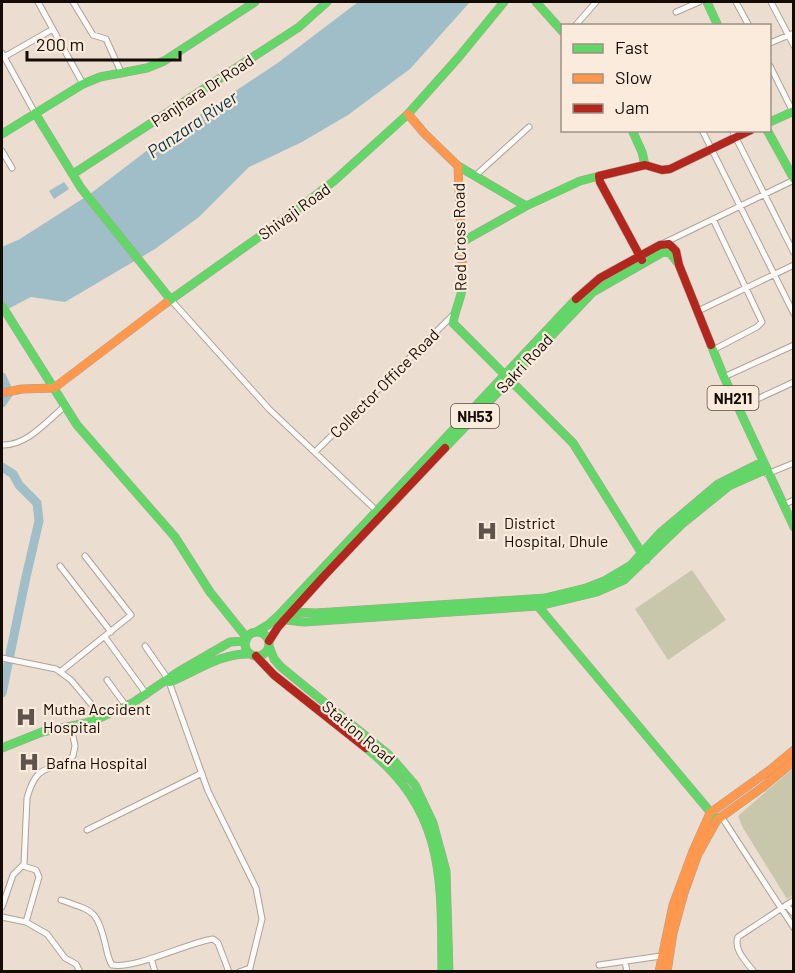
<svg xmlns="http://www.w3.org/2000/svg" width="795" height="973" viewBox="0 0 795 973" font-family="Barlow,sans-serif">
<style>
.green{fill:#c8c7ab}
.water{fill:#a0bec8}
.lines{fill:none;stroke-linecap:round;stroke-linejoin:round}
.river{stroke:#a0bec8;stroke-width:9}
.street-casing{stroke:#ada298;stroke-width:7}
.fast-casing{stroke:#ada298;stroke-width:9}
.slow-casing{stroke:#ada298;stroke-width:9}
.jam-casing{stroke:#ada298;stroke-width:9}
.street{stroke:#fcfaf8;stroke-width:5}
.fast{stroke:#63d668;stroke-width:8}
.slow{stroke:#ff974d;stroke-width:8}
.jam{stroke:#b3261e;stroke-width:8}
.labels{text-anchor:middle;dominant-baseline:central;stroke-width:4.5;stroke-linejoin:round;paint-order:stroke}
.shield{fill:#fbebdd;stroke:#594e45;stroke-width:1.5}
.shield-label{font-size:15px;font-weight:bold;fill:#130b04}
.street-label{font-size:16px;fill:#130b04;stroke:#fbebdd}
.poi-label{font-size:16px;fill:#130b04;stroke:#fbebdd;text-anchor:start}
.water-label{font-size:18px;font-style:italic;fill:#083645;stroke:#fbebdd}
</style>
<rect width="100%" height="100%" fill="#ebddd0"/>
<path class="green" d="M692,570L726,620L668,660L635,609Z
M793,768V895L787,899L743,828L738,816Z"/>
<path class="water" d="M358,2H470L410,69L348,115L302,142L249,167L199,217L155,249L65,302L31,297L2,312V247L20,239L90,194L153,146L279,62Z
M64,182L69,189L54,199L49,191Z"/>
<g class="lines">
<path class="river" d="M2,377L9,393L2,403
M2,467L13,474L19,485L37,503L39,521L26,577L2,693"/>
<g class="street-casing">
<path id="street" d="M38,2L83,84
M73,2L93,35L106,39L121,72
M736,2L749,26
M771,2L794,46
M676,12L699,2
M575,26L596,2
M770,43L794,33
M2,53L35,113
M4,57L53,29
M770,66L793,112
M702,130L794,314
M732,130L794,253
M2,151L12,168
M475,176L529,127
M664,243L794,180
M171,300L269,409L378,512
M698,311L794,265
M713,350L757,327L762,322L713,219
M724,377L794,345
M738,408L794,382
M2,445C27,446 47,421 65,406
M315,452L454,314
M767,474L794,463
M783,505L794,500
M60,566L111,632
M105,637L147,695
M145,646L168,679L208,791L256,888L262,919L249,972
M2,658L56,669L71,680L102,717
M60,672L131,615L85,556
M107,680L126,706
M721,816L794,928
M87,830L202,773
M23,866L36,870L39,877L26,922
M61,900C92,911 97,909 105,943C107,951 108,959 112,965C137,969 186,943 213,939L218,943L229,972
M786,905L794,914
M2,907L13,875L24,864L27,798C38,758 52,775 73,756L75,746L71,726
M2,917L26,922L47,934L65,958L76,964L80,972
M151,958L155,972
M625,961L627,972
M599,965L661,956
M239,972L250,968
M754,972C747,962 733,950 738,937L794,900"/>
</g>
<g class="fast-casing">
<path id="fast" d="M536,2L562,31
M707,2L718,26
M35,113L81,188L171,300
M770,122L794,111
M632,130L642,152L645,165
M767,130L794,179
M2,134L83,84L100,77L147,68L164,61L255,2
M458,166L526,206L580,181L599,176
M73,174L299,27L327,2
M460,243L526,206
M463,281C463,296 455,308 453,323L573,443L646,560
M166,303L294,212L334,181L408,114L458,58L504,2
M2,306L77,425L175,537L210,592L247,638
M711,345L724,377L794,527
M445,448L593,292L663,252L670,253L677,262
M537,605L717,820
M292,612L316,613L545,598L586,588L604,581L631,565L660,533L718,484L762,462
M286,620L304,622L539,606L597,592L624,580L682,524L729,486L765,470
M245 644a12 12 0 1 1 24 0a12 12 0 1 1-24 0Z
M256,632L268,625L279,615L576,299
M269,646L274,659L281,667L389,755L415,785L433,823L446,871L449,972
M170,682C197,671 220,653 250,654
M2,748L42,732L86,723L102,717L134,702L178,672L230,642L246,641
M366,748C446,811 441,880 442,972"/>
</g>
<g class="slow-casing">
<path id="slow" d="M408,114L424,133L458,166L463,281
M2,393L22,389L54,388L166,303
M659,972L673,905L693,851L710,813L770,770L794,750
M667,972L673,933L684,893L698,854L717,820L763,787L794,761"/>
</g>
<g class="jam-casing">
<path id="jam" d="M642,260L600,182L599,176L645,165L662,170L670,169L751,130
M576,299L600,278L660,245L669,244L676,251L679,265L711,345
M269,641L278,627L323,577L445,448
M256,656L274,675L366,748"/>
</g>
<use href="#street" class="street"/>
<use href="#fast" class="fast"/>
<use href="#slow" class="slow"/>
<use href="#jam" class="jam"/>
</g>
<defs>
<g id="hospital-bare" transform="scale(1.62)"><path d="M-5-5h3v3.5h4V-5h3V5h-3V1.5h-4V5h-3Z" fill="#5f544b" stroke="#fbebdd" stroke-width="2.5" paint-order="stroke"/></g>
</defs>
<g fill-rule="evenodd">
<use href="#hospital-bare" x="487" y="531"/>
<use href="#hospital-bare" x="26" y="717"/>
<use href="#hospital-bare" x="29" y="762"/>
</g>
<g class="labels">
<g class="shield">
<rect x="707.5" y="386" width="51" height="24" rx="4.5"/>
<rect x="451" y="404" width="48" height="24" rx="4.5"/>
</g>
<g class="shield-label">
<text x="733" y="398">NH211</text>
<text x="475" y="416">NH53</text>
</g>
<g class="street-label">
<text transform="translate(202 90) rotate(-33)">Panjhara Dr Road</text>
<text transform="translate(294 211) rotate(-36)">Shivaji Road</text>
<text transform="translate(459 237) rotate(-91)">Red Cross Road</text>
<text transform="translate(524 363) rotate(-47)">Sakri Road</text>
<text transform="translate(384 383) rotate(-45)">Collector Office Road</text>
<text transform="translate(359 732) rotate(40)">Station Road</text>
</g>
<g class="poi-label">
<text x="504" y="522">District<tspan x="504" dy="18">Hospital, Dhule</tspan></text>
<text x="43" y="708">Mutha Accident<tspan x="43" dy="18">Hospital</tspan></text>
<text x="46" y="762">Bafna Hospital</text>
</g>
<g class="water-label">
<text transform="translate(192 124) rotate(-34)">Panzara River</text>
</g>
</g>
<rect width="795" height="973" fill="none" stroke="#130b04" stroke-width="6"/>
<rect x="561" y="24" width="210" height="108" fill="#fbebdd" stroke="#9e9186" stroke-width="1.5"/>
<rect x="573" y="44" width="30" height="9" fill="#63d668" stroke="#9e9186" stroke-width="1.5"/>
<text x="615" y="54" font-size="18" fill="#130b04">Fast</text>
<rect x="573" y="74" width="30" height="9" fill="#ff974d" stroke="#9e9186" stroke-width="1.5"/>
<text x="615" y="84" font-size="18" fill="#130b04">Slow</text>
<rect x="573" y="104" width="30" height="9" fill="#b3261e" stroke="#9e9186" stroke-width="1.5"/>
<text x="615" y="114" font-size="18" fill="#130b04">Jam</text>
<path d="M27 51v9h153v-9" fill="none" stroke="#130b04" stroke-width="3"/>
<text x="36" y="51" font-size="18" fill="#130b04" stroke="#fbebdd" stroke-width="4.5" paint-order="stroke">200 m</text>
</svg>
